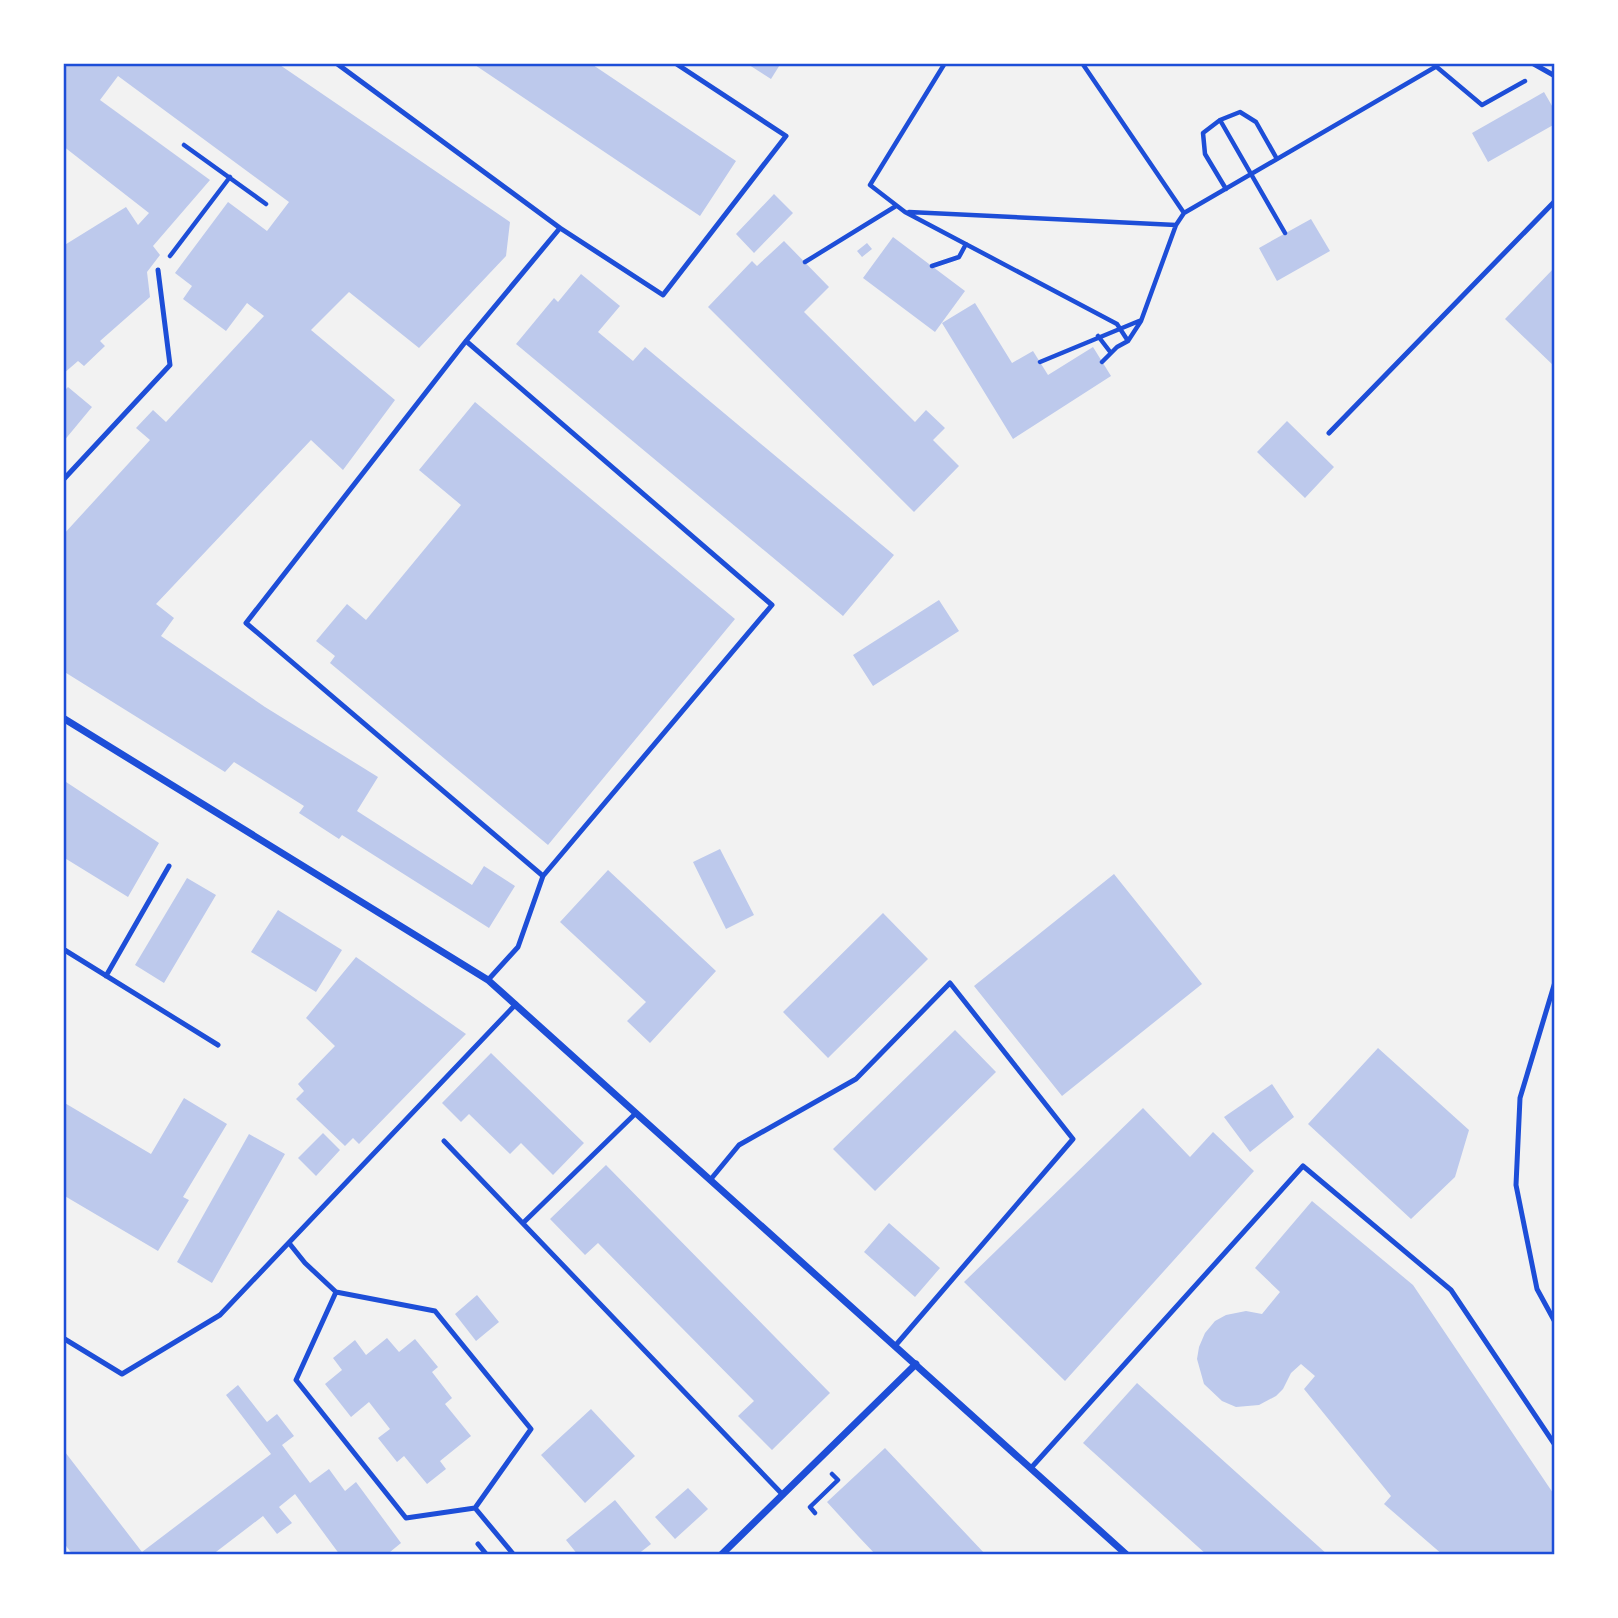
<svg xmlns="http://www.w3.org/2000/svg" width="1618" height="1618" viewBox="0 0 1618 1618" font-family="'Alegreya Sans',sans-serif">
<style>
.building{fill:#bdc9ec}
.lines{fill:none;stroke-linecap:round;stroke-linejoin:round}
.path{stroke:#1d4ed8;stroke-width:4.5}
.service{stroke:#1d4ed8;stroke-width:5}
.minor{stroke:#1d4ed8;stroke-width:7}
.neatline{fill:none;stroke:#1d4ed8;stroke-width:2.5}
</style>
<rect width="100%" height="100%" fill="#f2f2f2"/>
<path class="building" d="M63,63H277L510,222L506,256L419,348L349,292L311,330L395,400L343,470L311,440L156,604L174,618L161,636L265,707L378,777L357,811L472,885L484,866L515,886L489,928L342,835L339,839L299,813L304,806L234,762L225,772L63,671V535L150,440L136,428L153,410L166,422L264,316L247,303L226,331L183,299L192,286L175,273L228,202L267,231L289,202L118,76L100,100L210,180L153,246L160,255L147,272L150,297L100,341L105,346L84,366L78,361L63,374V246L126,207L138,225L149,213L63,146Z
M472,63H590L736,161L700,216Z
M746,63H781L771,79Z
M1544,92L1555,111V124L1488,162L1472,133Z
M774,194L793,213L754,253L736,234Z
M1311,219L1330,251L1277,281L1259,248Z
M893,237L965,291L935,332L863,278Z
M784,241L829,287L804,312L915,422L926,410L945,428L933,440L959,466L914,512L708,307L752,261L757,266Z
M867,243L872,249L862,257L857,251Z
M1555,267V367L1505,319Z
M581,274L620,306L598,332L633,361L645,347L894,555L843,616L516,344L554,298L558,302Z
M975,303L1012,363L1033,351L1048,375L1093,347L1111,376L1013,439L942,323Z
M68,387L92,407L63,442V392Z
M475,402L735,619L548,845L330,663L335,656L316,641L347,604L366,620L461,505L419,470Z
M1287,421L1334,467L1305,498L1257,452Z
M939,600L959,631L873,686L853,655Z
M63,780L159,843L128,897L63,857Z
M720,849L754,915L726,929L693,862Z
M608,870L716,971L650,1043L627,1021L646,1002L560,922Z
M1114,874L1202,984L1062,1096L974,986Z
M187,878L216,895L164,983L135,965Z
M278,910L342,950L316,992L251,952Z
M883,913L928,959L828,1058L783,1012Z
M356,957L466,1034L359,1144L353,1138L345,1146L296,1099L304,1091L298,1084L335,1046L306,1018Z
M955,1030L996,1072L875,1191L833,1149Z
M1378,1048L1469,1130L1455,1177L1411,1219L1308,1124Z
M491,1053L584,1143L553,1175L521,1143L510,1154L469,1114L461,1122L442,1103Z
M1272,1084L1294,1117L1250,1152L1224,1117Z
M184,1098L227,1124L183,1197L189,1200L158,1251L63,1195V1102L151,1154Z
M1143,1108L1190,1157L1213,1132L1254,1171L1065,1381L964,1282Z
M323,1133L340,1150L316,1176L298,1158Z
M249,1134L285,1154L212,1283L177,1262Z
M1553,1138H1555V1174H1553Z
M606,1165L830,1393L772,1450L738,1416L754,1401L598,1243L585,1255L550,1219Z
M1312,1201L1413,1285L1555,1496V1555H1443L1384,1504L1391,1496L1304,1389L1315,1376L1301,1364L1291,1373L1283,1389L1276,1396L1259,1405L1236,1407L1222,1401L1204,1384L1197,1359L1199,1347L1205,1333L1215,1321L1226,1315L1246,1311L1262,1314L1280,1292L1255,1268Z
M889,1223L940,1268L915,1297L864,1252Z
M477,1295L499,1322L476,1341L455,1314Z
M387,1338L399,1352L415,1339L438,1367L432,1372L452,1398L445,1404L471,1436L440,1461L446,1469L427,1484L404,1456L397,1462L378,1438L390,1429L369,1402L351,1417L325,1384L342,1370L333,1358L355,1340L366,1355Z
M1137,1383L1328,1555H1207L1083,1443Z
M238,1385L267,1422L277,1414L294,1436L282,1445L310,1483L329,1469L345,1491L356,1482L401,1543L390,1552L392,1555H340L295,1494L279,1507L292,1523L277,1534L263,1516L212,1555H145L142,1552L271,1454L226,1395Z
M591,1409L635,1456L585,1503L541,1455Z
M885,1448L986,1555H876L858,1536L827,1502Z
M65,1452L142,1552L139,1555H73L63,1542V1453Z
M688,1488L708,1509L675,1539L655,1517Z
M615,1500L651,1544L637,1555H578L566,1540Z"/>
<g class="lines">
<path class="path" d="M945,63L870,185L905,212L1117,324L1128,341L1141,321L1176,225L1184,213L1437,66
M1082,63L1184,213
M1432,63L1482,105L1525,81
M1220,120L1285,233
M184,145L266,204
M1226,189L1205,154L1203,133L1220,120L1240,112L1256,122L1277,159
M909,212L1176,225
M170,256L230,177
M805,262L896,206
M932,266L959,257L966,244
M1098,336L1111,353
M1040,362L1139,321
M1102,362L1117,347L1128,341
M815,1513L810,1507L838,1480L832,1474"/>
<path class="service" d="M336,63L560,228L466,341
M1532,63L1555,76
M560,228L663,295L786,136L675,63
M1329,433L1555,201
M63,480L170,365L158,270
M63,949L218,1045
M106,976L169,866
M488,980L518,947L543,876L772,605L466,341L246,623L543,876
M1555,982L1520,1098L1516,1185L1537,1289L1555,1322
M444,1141L783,1495
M711,1179L739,1145L856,1079L950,983L1073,1139L895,1346
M523,1223L636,1113
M289,1243L305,1263L336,1292L435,1311L531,1429L475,1508L514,1555
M336,1292L296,1380L406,1518L475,1508
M63,1338L122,1374L220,1315L516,1004
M1031,1468L1303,1166L1451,1290L1555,1445
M478,1544L487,1555"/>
<path class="minor" d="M63,718L488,980L1127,1555
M721,1555L916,1364"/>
</g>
<rect width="1618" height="1618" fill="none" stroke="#ffffff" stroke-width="130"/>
<rect x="65" y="65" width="1488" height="1488" class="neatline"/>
</svg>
